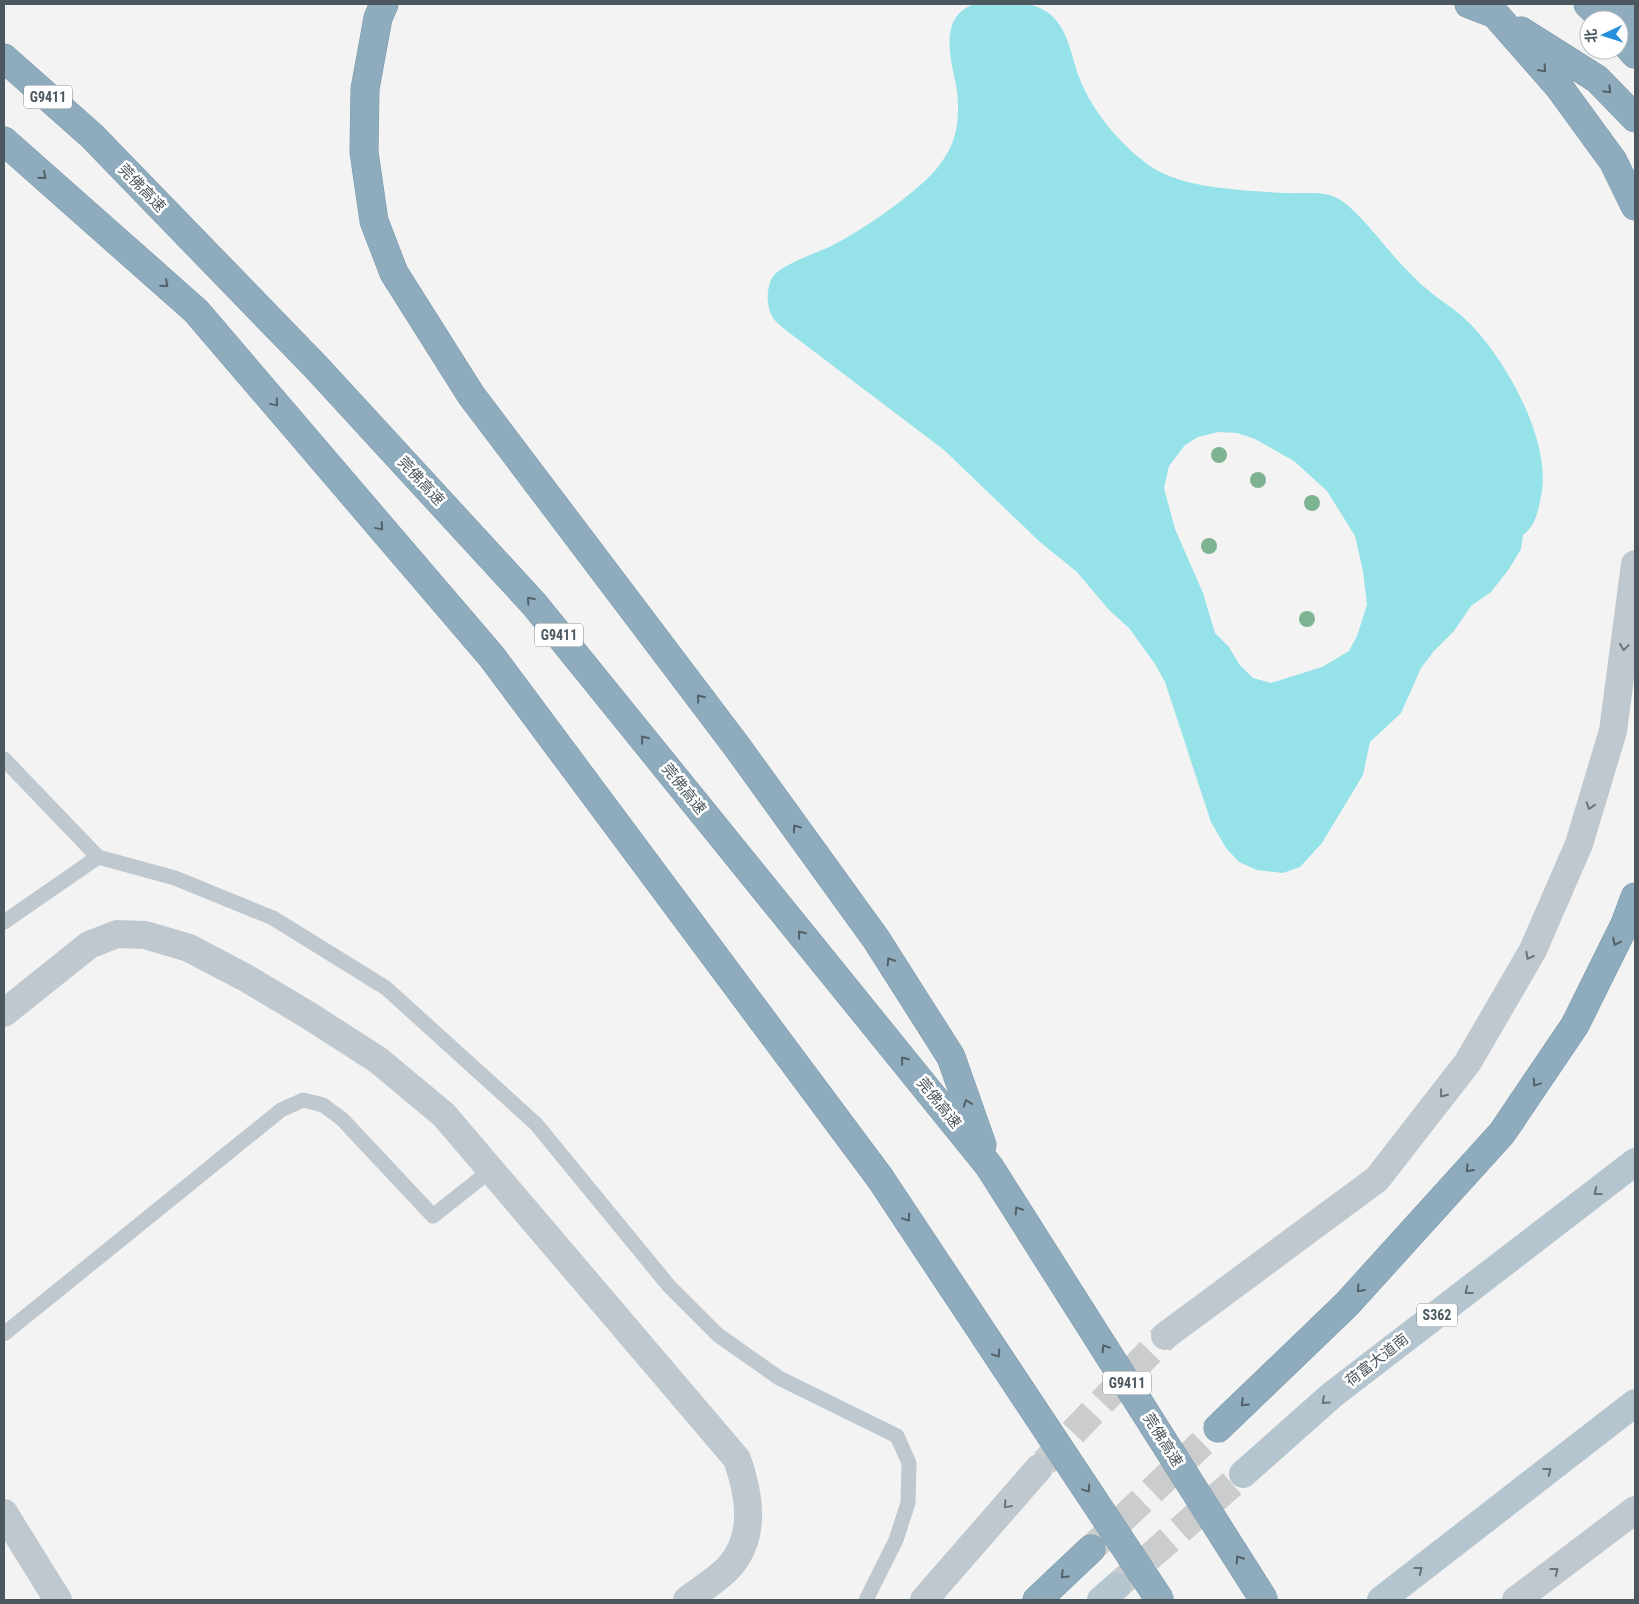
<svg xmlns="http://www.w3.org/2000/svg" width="1639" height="1604" viewBox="0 0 1639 1604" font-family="'Roboto Condensed','Noto Sans SC',sans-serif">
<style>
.water{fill:#95e3e8;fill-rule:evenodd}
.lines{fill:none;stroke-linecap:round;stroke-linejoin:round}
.tertiary-tunnel{stroke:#caccce;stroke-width:28;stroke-dasharray:28 14;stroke-linecap:butt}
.primary-tunnel{stroke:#caccce;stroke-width:28;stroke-dasharray:28 14;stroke-linecap:butt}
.motorway-tunnel{stroke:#caccce;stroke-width:28;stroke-dasharray:28 14;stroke-linecap:butt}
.motorway-casing{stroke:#7997a9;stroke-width:29}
.service{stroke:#bfc8ce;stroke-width:15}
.minor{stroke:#bfc8ce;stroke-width:28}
.tertiary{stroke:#bfc8ce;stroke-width:28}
.primary{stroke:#b4c5cf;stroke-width:28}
.motorway{stroke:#8eacbd;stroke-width:28}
.motorway-bridge-casing{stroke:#7997a9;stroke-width:29;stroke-linecap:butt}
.motorway-bridge{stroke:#8eacbd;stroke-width:28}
.tree{fill:#7eb391}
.oneway{stroke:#526068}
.oneway2{stroke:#68747b}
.oneway3{stroke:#65737b}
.labels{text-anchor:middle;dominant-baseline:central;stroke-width:5;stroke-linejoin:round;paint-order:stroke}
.shield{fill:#fff;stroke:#818a8f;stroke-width:1}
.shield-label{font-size:14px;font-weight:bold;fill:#4b585f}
.street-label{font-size:15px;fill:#4b585f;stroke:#fff}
</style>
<rect width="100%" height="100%" fill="#f4f3f3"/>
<path class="water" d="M975,4C994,4 1022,0 1040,8C1069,21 1070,56 1081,82C1095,115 1122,146 1150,166C1182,189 1249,191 1287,193C1302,194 1321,191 1335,197C1356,206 1385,248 1403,266C1411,274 1419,283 1428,290C1439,300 1452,307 1463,317C1503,353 1553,441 1541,496C1538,511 1536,525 1523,535L1521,549L1509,569L1491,592L1471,606L1454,631L1434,651L1421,668L1401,713L1370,742L1363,775L1322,843L1300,867L1283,873L1257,870L1239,862L1226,848L1211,822L1165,682L1155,664L1129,628L1109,610L1077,572L1040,542L944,450L787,331C782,327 776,322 773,318C766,307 766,289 772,278C780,264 821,252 835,244C864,229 908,198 930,176C940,166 950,151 954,138C959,122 959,101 956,85C950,57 939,15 975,4ZM1218,432L1237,433L1255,439L1294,461L1327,491L1355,536L1363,571L1367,605L1357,636L1349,651L1322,667L1271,683L1253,678L1239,664L1229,647L1215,633L1203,593L1175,529L1164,488L1169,466L1185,445L1198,437Z"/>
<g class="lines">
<path class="tertiary-tunnel" d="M1044,1463L1165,1336"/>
<path class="primary-tunnel" d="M1117,1586L1243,1474"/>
<path class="motorway-tunnel" d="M1091,1549L1218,1428"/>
<g class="motorway-casing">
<path id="motorway" d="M384,4L378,18L365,89L364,152L374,221L394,273L471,395L738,748L876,939L951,1057L982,1145
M1469,4L1495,14L1559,87L1613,161L1635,206
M1588,4L1604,20
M1615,4L1635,19
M1521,31L1597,79L1635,118
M1619,36L1635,54
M4,58L92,136L316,367L534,604L989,1166
M4,141L196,311L492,657L880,1178
M1218,1428L1347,1304L1502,1133L1575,1025L1625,924L1635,897
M1037,1600L1091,1549"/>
</g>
<path class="service" d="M4,759L98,857
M4,922L98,857L175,878L273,918L386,988L536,1124L669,1286L718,1335L779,1378L897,1436L909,1463L908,1503L896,1540L866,1600
M4,1334L281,1110L303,1100L323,1105L342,1119L433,1216L491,1170"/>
<path class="minor" d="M4,1013L89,945L117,934L145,935L189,948L246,978L308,1015L378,1060L444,1115L737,1459C749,1494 757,1535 730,1566C719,1579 701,1589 687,1600
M4,1513L58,1600"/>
<path class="tertiary" d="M1165,1336L1377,1179L1468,1062L1533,950L1579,844L1613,731L1635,564
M924,1600L1039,1468
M1516,1600L1635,1510"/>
<path class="primary" d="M1243,1474L1332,1395L1635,1162
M1101,1600L1117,1586
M1381,1600L1635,1403"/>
<use href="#motorway" class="motorway"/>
<g class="motorway-bridge-casing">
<path id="motorway-bridge" d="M989,1166L1264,1600
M880,1178L1160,1600"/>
</g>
<use href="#motorway-bridge" class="motorway-bridge"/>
</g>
<g class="tree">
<circle cx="1219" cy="455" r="8"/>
<circle cx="1258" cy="480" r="8"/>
<circle cx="1312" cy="503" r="8"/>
<circle cx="1209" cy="546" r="8"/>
<circle cx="1307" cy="619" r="8"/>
</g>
<defs><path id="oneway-chevron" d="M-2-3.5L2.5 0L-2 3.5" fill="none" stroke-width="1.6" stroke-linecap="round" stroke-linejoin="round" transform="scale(1.25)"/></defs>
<g class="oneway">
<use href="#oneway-chevron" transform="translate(1543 69) rotate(49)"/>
<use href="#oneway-chevron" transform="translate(1608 90) rotate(45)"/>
<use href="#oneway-chevron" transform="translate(43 176) rotate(41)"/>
<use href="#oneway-chevron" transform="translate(165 284) rotate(41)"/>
<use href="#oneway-chevron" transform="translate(275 403) rotate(50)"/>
<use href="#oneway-chevron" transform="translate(380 527) rotate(50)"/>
<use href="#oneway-chevron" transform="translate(530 600) rotate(-132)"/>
<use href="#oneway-chevron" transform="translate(700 698) rotate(-128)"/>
<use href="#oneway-chevron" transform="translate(644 739) rotate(-129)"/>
<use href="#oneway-chevron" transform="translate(796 828) rotate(-126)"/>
<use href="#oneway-chevron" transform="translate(801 934) rotate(-129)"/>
<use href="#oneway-chevron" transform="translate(1616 942) rotate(116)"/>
<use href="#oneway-chevron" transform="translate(890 961) rotate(-122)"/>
<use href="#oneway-chevron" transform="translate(904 1060) rotate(-129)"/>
<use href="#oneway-chevron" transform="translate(1536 1083) rotate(124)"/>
<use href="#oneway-chevron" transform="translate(967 1103) rotate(-110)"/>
<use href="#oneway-chevron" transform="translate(1469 1169) rotate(132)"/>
<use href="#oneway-chevron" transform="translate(1018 1210) rotate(-122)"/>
<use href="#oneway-chevron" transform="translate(907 1218) rotate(56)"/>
<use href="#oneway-chevron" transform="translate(1360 1289) rotate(132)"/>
<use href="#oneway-chevron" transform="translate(1105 1348) rotate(-122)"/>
<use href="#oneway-chevron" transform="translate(997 1354) rotate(56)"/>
<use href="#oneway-chevron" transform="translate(1244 1403) rotate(136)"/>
<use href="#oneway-chevron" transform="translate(1087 1489) rotate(56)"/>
<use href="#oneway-chevron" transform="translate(1239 1559) rotate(-122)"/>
<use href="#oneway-chevron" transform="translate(1064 1575) rotate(136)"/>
</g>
<g class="oneway2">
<use href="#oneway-chevron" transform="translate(1624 647) rotate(98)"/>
<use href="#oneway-chevron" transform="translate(1590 806) rotate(107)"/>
<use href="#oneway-chevron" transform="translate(1529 956) rotate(119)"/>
<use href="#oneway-chevron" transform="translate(1443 1094) rotate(128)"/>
<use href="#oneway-chevron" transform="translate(1007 1505) rotate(131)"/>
<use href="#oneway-chevron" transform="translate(1555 1571) rotate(-37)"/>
</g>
<g class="oneway3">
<use href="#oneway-chevron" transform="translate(1597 1192) rotate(142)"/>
<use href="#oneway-chevron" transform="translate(1468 1291) rotate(142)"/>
<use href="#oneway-chevron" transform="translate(1325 1401) rotate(138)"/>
<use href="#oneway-chevron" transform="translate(1548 1471) rotate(-38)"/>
<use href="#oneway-chevron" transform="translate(1419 1570) rotate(-38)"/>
</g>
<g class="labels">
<g class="shield">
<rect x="24" y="85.5" width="48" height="23" rx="4"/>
<rect x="535" y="623.5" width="48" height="23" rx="4"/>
<rect x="1417" y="1303.5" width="40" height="23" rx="4"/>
<rect x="1103" y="1371.5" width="48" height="23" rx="4"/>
</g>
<g class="shield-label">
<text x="48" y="97">G9411</text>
<text x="559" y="635">G9411</text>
<text x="1437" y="1315">S362</text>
<text x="1127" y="1383">G9411</text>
</g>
<g class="street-label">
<text transform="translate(142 188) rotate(46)">莞佛高速</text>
<text transform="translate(421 481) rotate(47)">莞佛高速</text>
<text transform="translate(684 789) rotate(51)">莞佛高速</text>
<text transform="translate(939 1103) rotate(51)">莞佛高速</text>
<text transform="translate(1377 1360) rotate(-38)">荷富大道南</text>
<text transform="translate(1163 1440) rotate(58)">莞佛高速</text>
</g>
</g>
<rect width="1639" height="1604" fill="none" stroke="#4b585f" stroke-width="10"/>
<g transform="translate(1604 35) rotate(266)"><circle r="24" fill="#ffffff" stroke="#b7bcbf"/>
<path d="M0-4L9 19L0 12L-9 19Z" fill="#258fdb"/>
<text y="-8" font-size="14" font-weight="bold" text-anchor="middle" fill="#4b585f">北</text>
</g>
</svg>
